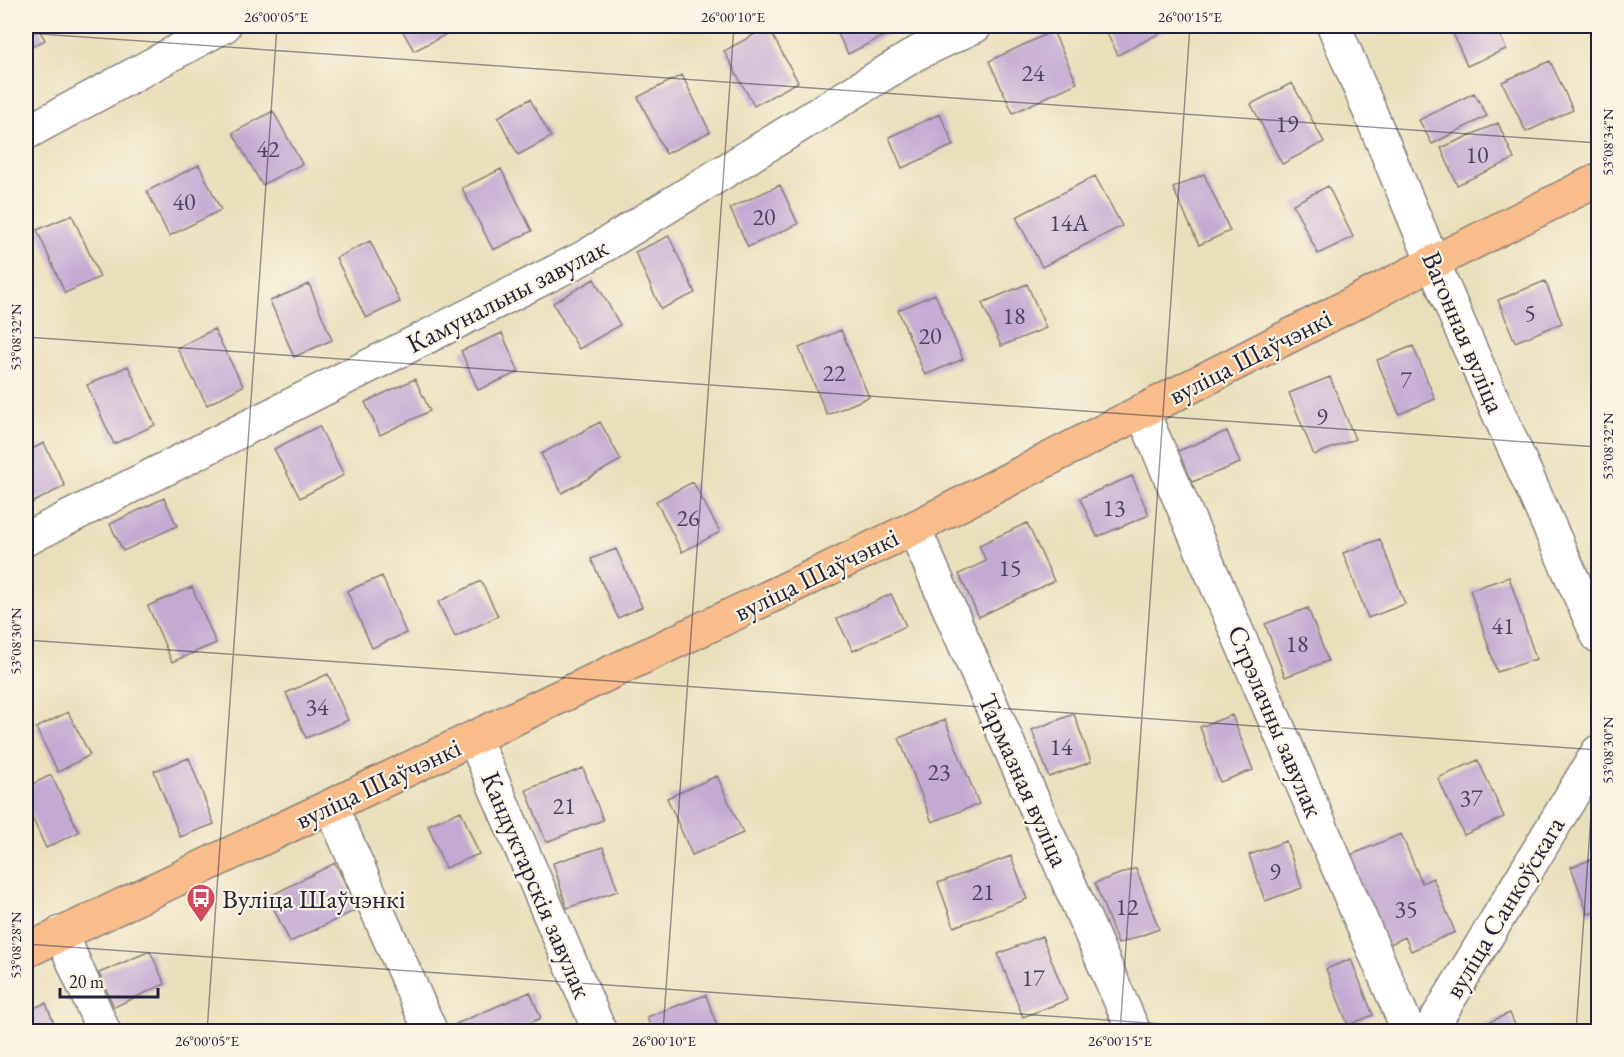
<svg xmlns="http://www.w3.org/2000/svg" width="1624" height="1057" viewBox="0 0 1624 1057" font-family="'EB Garamond',serif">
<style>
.building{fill:#c4aad3}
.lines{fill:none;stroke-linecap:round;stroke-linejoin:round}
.minor-casing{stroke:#86807b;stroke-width:36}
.major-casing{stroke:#86807b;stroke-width:36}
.minor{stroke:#fff;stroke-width:33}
.major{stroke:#f9bc8b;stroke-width:33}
.ticks{fill:none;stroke:#22223b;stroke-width:1.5;stroke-opacity:0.45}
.labels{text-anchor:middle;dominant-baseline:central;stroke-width:4.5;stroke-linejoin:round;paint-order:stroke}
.number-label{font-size:24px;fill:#4a4461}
.street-label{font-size:27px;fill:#22223b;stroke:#fcf5e5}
.poi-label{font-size:27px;fill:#22223b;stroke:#fcf5e5;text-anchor:start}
.neatline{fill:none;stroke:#22223b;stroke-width:2}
.ticks-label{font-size:15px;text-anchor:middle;fill:#22223b}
</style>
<rect width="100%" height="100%" fill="#fcf5e5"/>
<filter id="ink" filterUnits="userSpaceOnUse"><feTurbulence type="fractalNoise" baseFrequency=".0167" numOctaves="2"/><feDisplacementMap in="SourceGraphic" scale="12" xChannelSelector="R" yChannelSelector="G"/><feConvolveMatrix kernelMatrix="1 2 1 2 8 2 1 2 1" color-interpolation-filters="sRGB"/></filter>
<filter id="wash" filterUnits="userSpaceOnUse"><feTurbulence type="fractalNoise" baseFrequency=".008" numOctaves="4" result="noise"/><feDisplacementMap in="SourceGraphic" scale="24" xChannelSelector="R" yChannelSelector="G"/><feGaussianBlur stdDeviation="1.35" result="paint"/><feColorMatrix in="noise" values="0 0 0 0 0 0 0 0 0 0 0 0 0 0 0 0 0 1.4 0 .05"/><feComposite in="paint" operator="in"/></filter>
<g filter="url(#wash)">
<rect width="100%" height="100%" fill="#eadfbb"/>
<g id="blocks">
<path class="building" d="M26,26H37L45,40L26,50Z
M400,26H440L445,35L414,51Z
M834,26H886L890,33L848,54Z
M1103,26H1161L1164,31L1118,55Z
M1450,26H1496L1506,49L1467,66Z
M768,27L798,82L754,106L724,51Z
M1053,31L1077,83L1013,113L989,61Z
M1550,61L1573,110L1526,132L1502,82Z
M682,75L710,132L666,154L638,97Z
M1292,83L1324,142L1282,164L1251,104Z
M1474,93L1487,116L1432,144L1419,120Z
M530,99L551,137L518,155L498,117Z
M273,111L302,164L262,185L233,133Z
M940,114L954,145L902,168L889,137Z
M1498,123L1514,159L1457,185L1441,148Z
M199,165L221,210L169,236L147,191Z
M501,169L532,231L493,250L462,188Z
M1204,174L1230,231L1199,245L1173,188Z
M1095,176L1122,226L1042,267L1016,217Z
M780,185L798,224L748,247L730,208Z
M1328,186L1353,237L1318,254L1293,204Z
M72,215L100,277L65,293L37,230Z
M669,236L695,293L661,309L635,252Z
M370,241L400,302L366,318L336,258Z
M594,279L620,325L579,349L553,303Z
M1545,281L1562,323L1515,342L1498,300Z
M309,284L332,340L294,357L270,301Z
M1027,284L1046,328L1001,346L982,303Z
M935,294L963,359L925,375L898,310Z
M214,329L243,386L207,405L177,348Z
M841,330L869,397L827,415L799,348Z
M502,333L519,372L478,390L461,351Z
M1413,346L1435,399L1399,414L1377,360Z
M128,366L155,425L114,444L87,385Z
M1330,377L1355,439L1314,455L1289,393Z
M415,379L430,411L380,435L365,402Z
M600,422L621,460L562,493L541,454Z
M319,426L344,475L300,498L274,449Z
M1227,431L1240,463L1192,482L1178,451Z
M44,443L65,486L26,506V452Z
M1132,476L1149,515L1097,537L1080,498Z
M693,482L720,532L682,552L656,501Z
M164,498L177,526L123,551L110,524Z
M1027,523L1054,581L979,617L959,574L986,561L979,545Z
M1380,539L1405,604L1368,618L1343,553Z
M616,549L642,607L618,618L591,559Z
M382,576L406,633L372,648L347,591Z
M1509,577L1536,659L1497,672L1470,590Z
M481,581L498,616L455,637L438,602Z
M192,587L216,643L172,662L148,606Z
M891,594L906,626L853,651L837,619Z
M1308,608L1328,661L1285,677L1265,624Z
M328,674L348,720L306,738L286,693Z
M68,712L90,755L58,772L36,728Z
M1074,714L1091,762L1049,777L1032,730Z
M1232,715L1253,770L1220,782L1200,727Z
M945,720L979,804L932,822L899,738Z
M189,758L214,824L180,837L154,771Z
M1478,760L1504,817L1464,835L1438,778Z
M583,768L603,820L546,842L526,790Z
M51,775L79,832L46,848L26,804V787Z
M717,776L743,833L692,855L667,798Z
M461,811L479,854L445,868L428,825Z
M1401,834L1422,883L1433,878L1455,932L1411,951L1405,937L1384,947L1346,857Z
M1286,841L1302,888L1265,901L1249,855Z
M603,847L618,891L567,908L553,863Z
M1011,856L1027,899L954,927L938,883Z
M1598,857V911L1588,914L1571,867Z
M335,863L358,909L290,942L268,897Z
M1136,868L1159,929L1118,944L1095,883Z
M1042,936L1067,1000L1023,1017L998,954Z
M150,951L165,984L114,1007L99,973Z
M1351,959L1373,1015L1348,1025L1326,969Z
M530,992L541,1018L509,1032H459L456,1024Z
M706,995L719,1032H652L647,1017Z
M46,1003L57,1032H26V1011Z
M1510,1013L1518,1032H1472L1471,1030Z"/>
</g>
</g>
<g filter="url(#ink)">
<use href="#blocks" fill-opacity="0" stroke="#86807b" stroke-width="1.5"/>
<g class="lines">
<g class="minor-casing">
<path id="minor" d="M1334,26L1459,324L1598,636
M26,133L224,26
M1142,411L1409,1032
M914,528L1134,1032
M26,539L585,257L919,52L975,26
M474,738L600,1032
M331,806L431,1032
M61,933L104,1032
M1429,1032L1598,752"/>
</g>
<g class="major-casing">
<path id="major" d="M26,951L914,528L1434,262L1598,180"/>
</g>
<use href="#minor" class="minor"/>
<use href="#major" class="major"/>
</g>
</g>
<path class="ticks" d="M26,33L1598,143M26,337L1598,447M26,640L1598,750M26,944L1277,1032M207,1032L277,26M663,1032L734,26M1120,1032L1190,26M1576,1032L1598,713"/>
<defs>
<g id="bus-pin" transform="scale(1.5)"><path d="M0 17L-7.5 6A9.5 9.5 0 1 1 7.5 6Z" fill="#d1495b" stroke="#fcf5e5"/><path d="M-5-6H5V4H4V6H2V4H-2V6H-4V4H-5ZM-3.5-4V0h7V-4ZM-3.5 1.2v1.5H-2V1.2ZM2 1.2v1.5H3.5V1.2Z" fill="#fff"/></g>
</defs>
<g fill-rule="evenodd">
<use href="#bus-pin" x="201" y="898"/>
</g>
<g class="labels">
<g class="number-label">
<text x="1033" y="72">24</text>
<text x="1287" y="123">19</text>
<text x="268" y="148">42</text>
<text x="1477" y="154">10</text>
<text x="184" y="201">40</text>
<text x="764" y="216">20</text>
<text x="1069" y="222">14А</text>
<text x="1530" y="312">5</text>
<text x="1014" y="315">18</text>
<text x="930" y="335">20</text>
<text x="834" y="372">22</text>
<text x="1406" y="379">7</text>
<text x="1322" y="416">9</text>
<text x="1114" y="507">13</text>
<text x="688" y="517">26</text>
<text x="1010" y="567">15</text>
<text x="1503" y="625">41</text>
<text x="1297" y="643">18</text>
<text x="317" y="706">34</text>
<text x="1061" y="746">14</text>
<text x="939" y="771">23</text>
<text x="1471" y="797">37</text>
<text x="564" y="805">21</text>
<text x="1275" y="871">9</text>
<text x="983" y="891">21</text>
<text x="1127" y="906">12</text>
<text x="1406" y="908">35</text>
<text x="1033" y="977">17</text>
</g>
<g class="street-label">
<text transform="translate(507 295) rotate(-27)">Камунальны завулак</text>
<text transform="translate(1464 332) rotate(67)">Вагонная вуліца</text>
<text transform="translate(1250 356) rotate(-27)">вуліца Шаўчэнкі</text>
<text transform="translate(816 574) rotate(-26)">вуліца Шаўчэнкі</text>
<text transform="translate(1276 721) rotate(67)">Стрэлачны завулак</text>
<text transform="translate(1024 780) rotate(66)">Тармазная вуліца</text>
<text transform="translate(378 783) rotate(-25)">вуліца Шаўчэнкі</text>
<text transform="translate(537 885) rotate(67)">Кандуктарскія завулак</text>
<text transform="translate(1504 907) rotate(-59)">вуліца Санкоўскага</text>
</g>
<g class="poi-label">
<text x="222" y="898">Вуліца Шаўчэнкі</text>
</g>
</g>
<rect width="1624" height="1057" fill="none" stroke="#fcf5e5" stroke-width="66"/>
<path d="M60 988v9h98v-9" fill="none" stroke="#22223b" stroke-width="3"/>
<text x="69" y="988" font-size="18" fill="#22223b" stroke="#fcf5e5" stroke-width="4.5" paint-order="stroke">20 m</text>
<rect x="33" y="33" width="1558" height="991" class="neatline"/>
<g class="ticks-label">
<text x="276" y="22">26°00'05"E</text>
<text x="733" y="22">26°00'10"E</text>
<text x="1190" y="22">26°00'15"E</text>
<text transform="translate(1608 142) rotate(-90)" y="5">53°08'34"N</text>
<text transform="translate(16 337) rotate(-90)" y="5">53°08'32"N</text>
<text transform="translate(1608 446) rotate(-90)" y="5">53°08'32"N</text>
<text transform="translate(16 641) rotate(-90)" y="5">53°08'30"N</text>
<text transform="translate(1608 750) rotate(-90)" y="5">53°08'30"N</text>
<text transform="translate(16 945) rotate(-90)" y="5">53°08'28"N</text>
<text x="207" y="1046">26°00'05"E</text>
<text x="664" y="1046">26°00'10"E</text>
<text x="1120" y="1046">26°00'15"E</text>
</g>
</svg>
